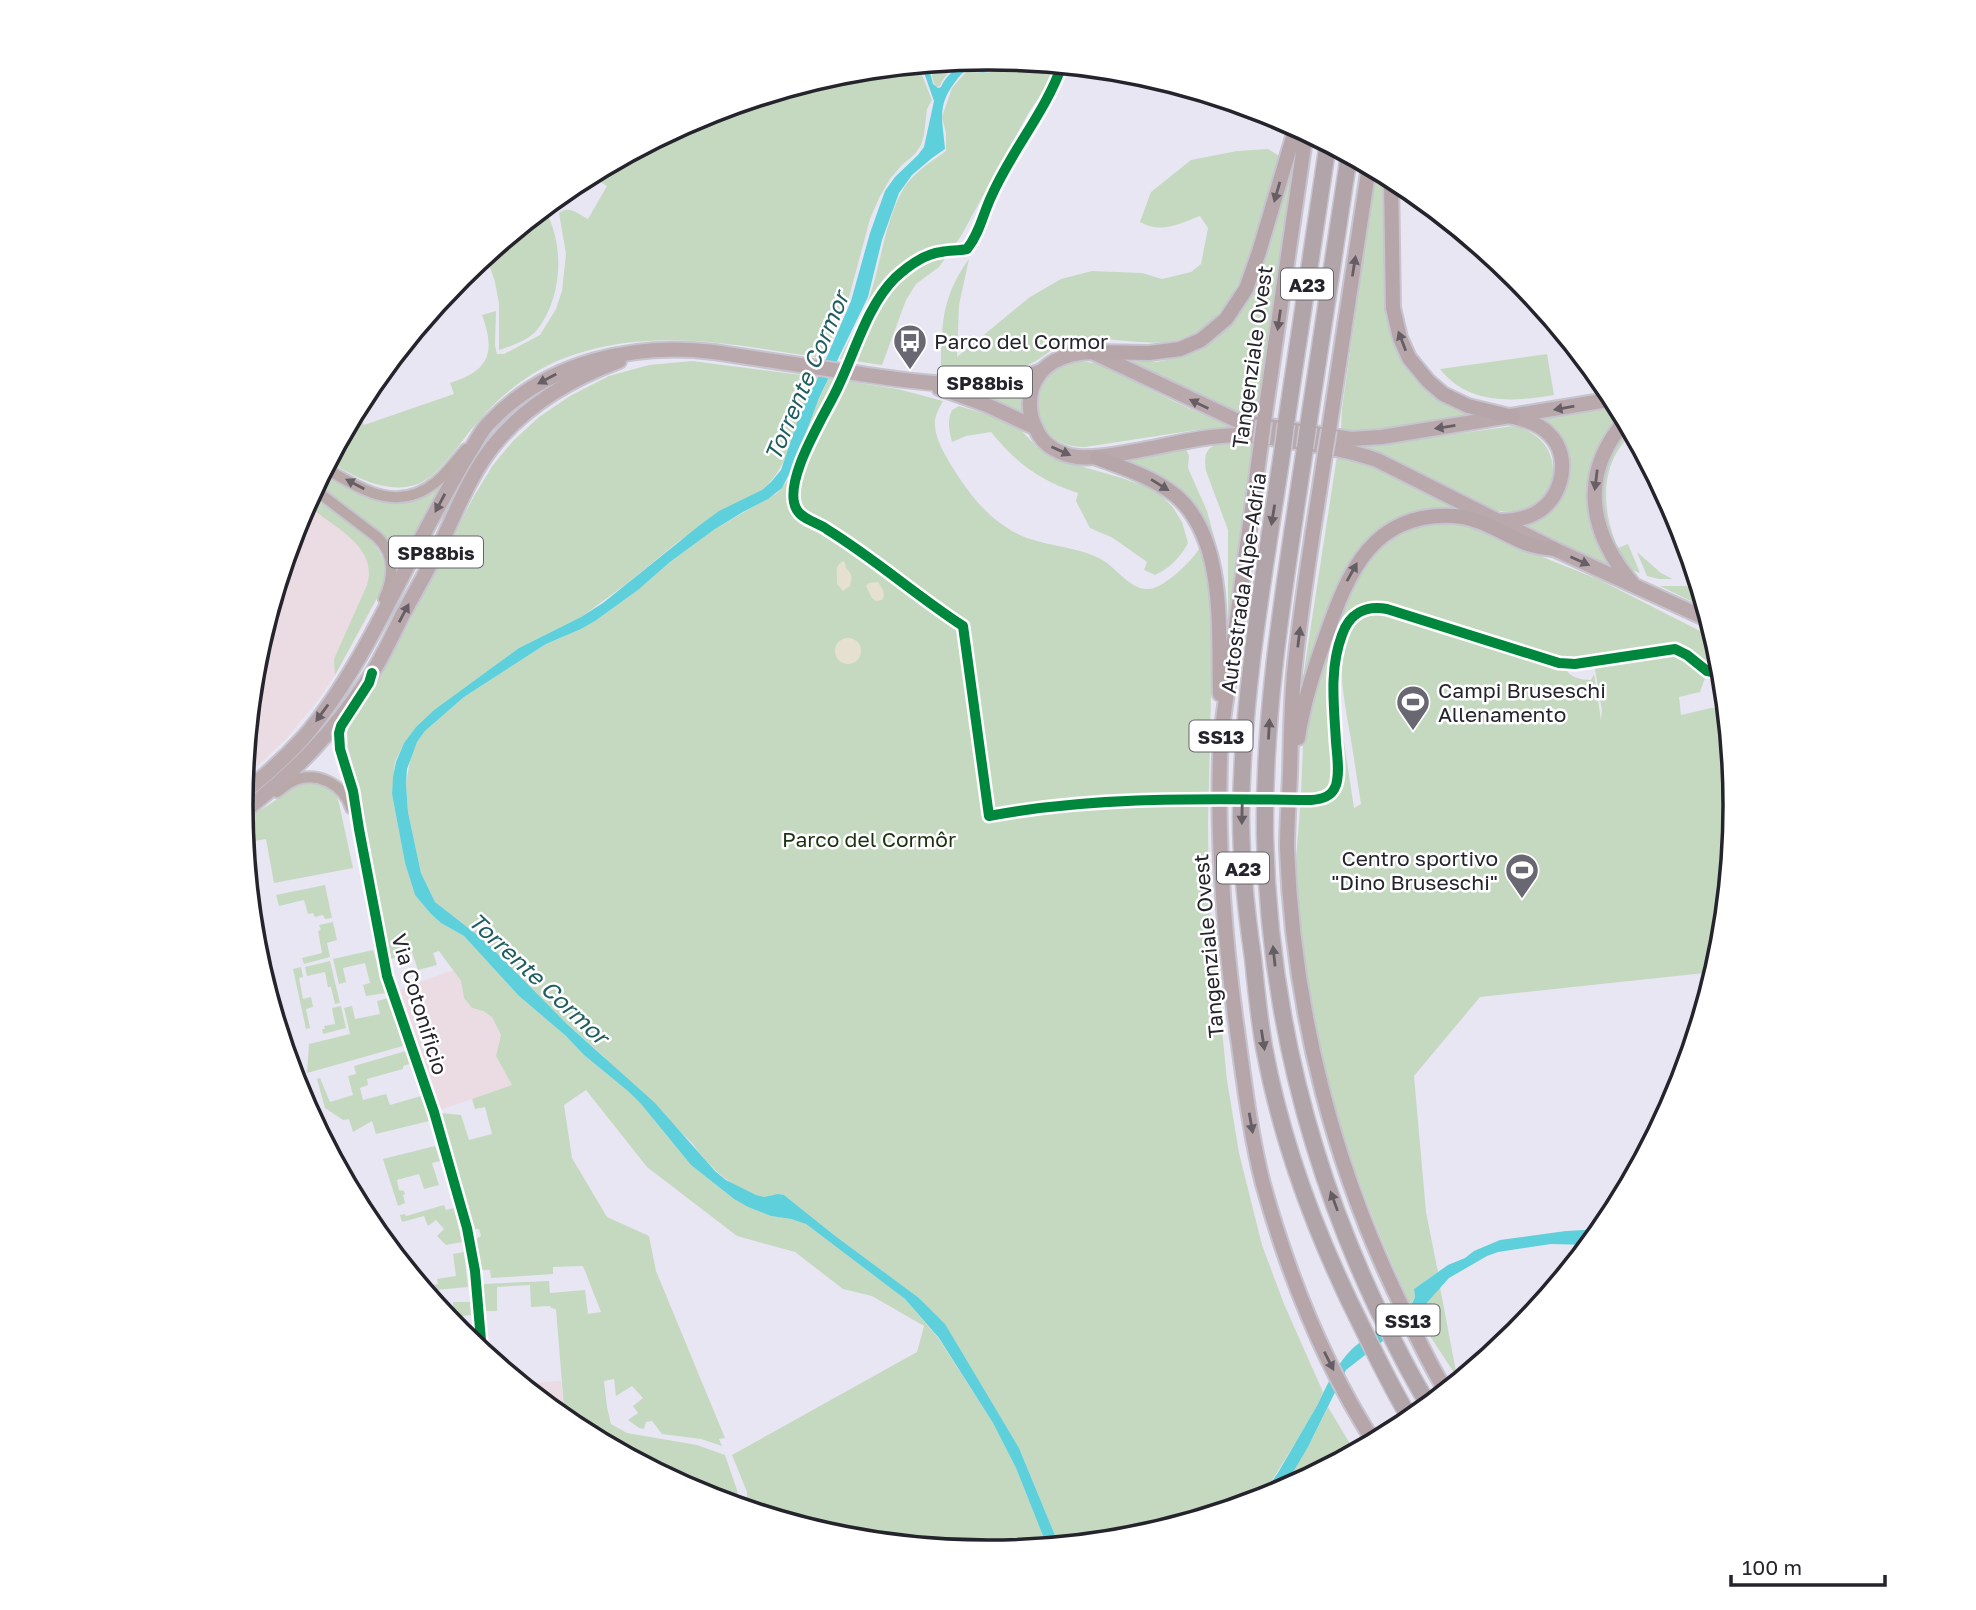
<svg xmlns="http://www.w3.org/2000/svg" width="1976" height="1610" viewBox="0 0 1976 1610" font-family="'Golos Text',sans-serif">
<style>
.commercial{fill:#ebdce3}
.green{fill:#c5d9c1}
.sand{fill:#e6e0d1}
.water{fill:#5dd0db}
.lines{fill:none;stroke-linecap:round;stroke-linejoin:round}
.tertiary-casing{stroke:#c6c4ce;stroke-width:14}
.primary-casing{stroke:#c6c4ce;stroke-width:18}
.trunk-casing{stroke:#c6c4ce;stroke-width:18}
.motorway-casing{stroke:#c6c4ce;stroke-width:19}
.tertiary{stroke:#b9a8a8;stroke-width:10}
.primary{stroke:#b9a8ac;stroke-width:14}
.trunk{stroke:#b6a6aa;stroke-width:14}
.motorway{stroke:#b2a5a9;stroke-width:16}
.trunk-bridge-casing{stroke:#c6c4ce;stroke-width:18;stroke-linecap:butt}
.motorway-bridge-casing{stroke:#c6c4ce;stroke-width:19;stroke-linecap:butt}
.trunk-bridge{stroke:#b6a6aa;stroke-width:14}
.motorway-bridge{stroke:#b2a5a9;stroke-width:16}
.cycleway-casing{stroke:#fff;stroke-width:15}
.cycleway{stroke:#00873e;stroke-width:10}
.oneway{fill:#665e65}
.oneway2{fill:#685f66}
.oneway3{fill:#685f64}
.oneway4{fill:#645e64}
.labels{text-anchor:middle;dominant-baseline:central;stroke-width:5;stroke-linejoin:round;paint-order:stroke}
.shield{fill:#fff;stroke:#66656b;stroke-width:2}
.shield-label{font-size:19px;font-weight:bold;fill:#25232c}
.poi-label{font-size:21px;fill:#25232c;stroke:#fff;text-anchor:start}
.street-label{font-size:21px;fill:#25232c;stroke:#fff}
.park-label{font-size:21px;fill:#1b3110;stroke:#fff}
.water-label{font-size:23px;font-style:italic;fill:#205d61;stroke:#fff}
.rim{fill:none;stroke:#25232c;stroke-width:3.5}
</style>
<rect width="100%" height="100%" fill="#e8e6f2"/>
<path class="commercial" d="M311,495L361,532L375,545L383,561L386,577L384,585L361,629L335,675L316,703L284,741L243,779L255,659L298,519Z
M453,970L461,981L464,998L472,1008L482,1011L492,1017L501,1035L496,1056L512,1085L440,1110L399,990Z
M561,1381L565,1420L522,1384L558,1381Z"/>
<path class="green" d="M982,58C963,65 949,65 940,86L937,87L934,84L929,64Z
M1007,60L1061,65L1029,112L961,236L939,267L916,284L906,300L882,365L840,359C849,338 863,317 870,295C882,259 885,219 905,186C915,172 932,161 946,151V133L942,117L945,108L952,88L966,72C983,72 996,77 1007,60Z
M918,65L932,100L927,109L924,135L921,145L915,154L901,166L890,179L879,198L870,219L848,301L823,358C739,346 660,327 576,354C540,365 508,388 484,415C467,433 453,455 436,472C405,503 359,481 329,461L353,416L359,414L364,425L454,394L450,383C489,371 496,353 482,315L496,311L495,346L497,354H504L540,335L556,309L562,291L566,254L559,213C569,205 578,214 588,219L607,186L589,175L702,114L843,72Z
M1299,138L1259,419L1242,416L1129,362H1157L1179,357L1194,350L1233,320Z
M1268,149L1281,157C1264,214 1243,329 1173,341C1139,347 1105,334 1072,341C1054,345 1045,357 1030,364C1005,377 969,376 941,374C941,328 941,297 969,259L959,305L957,357L1030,297L1061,279L1092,271L1142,273L1162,279L1191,272L1201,264L1208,228L1200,216C1179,224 1161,234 1140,222L1151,192L1191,160L1237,151Z
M1376,169L1386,175L1395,342L1471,414C1432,421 1380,435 1341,430L1342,408Z
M584,178L570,199L565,201L560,195L573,183Z
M545,213C550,218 552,225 554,232C563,264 558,303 537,330C530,339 510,347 499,350V304L495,282L486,255L519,228L546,219Z
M1547,354L1554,395C1513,402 1468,405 1440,369Z
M692,361L818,377C813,387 807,396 803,406C792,436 788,468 762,490L679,541L625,585L581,617L519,648L434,710L416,727L404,743L395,762L392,794L405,863L415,895L431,914L441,923L464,936L519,996L566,1036L584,1055L629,1092L641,1104L691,1165L734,1199L748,1207L771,1216L791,1219L806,1224L905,1299L939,1339L993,1423L1016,1468L1047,1546L988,1552L842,1538L748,1509L747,1492L732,1455L917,1352L924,1326L872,1296L843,1289L795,1252L737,1236L647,1167L586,1090L564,1105L572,1158L607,1217L649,1236L656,1271L725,1438L719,1439L722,1446L701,1439L662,1434L652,1421L646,1422L644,1429L639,1428L628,1420L638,1413L633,1406L643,1398L632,1386L616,1396L614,1379L604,1381L607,1407L611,1424L627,1433L697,1445L725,1455L737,1490L740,1507L702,1495L573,1426L565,1420L556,1309L551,1308L550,1306L531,1307L530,1285L497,1287V1311H485L483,1284L549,1281L550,1293L585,1290L588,1314L601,1312L583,1266L553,1267V1274L491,1278L490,1270H481L476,1239L481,1236L479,1229H473L441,1113L461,1115L469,1140L492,1134L485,1107L475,1109L472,1099L512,1085L496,1056L501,1035L492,1017L483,1011L472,1008L464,998L461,981L439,951L433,953L437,965L418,970L412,952L391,959L362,804L348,746L347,731L351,719L371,691L391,657L474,496L493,465L513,441L539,417L570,396L609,376L649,365Z
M1078,361L1094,363L1106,367C1150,389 1193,413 1239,428L1196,430L1085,447C1028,449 1019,373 1078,361Z
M829,378L898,389L943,401C939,409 934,416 935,426C936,440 944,453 951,465C969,494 989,521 1022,536C1048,547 1079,546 1104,561C1117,569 1131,590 1148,589C1164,589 1193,560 1201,546L1208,584L1212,655L1208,823L1209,900L1227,1080L1239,1153L1262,1245L1284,1304L1323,1392L1318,1404L1297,1440L1260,1500L1133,1538L1059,1545L1019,1448L945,1325L919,1298L834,1235L784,1195C776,1193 770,1197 762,1197C757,1196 751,1193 746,1191C723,1180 707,1164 692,1143L600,1053L568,1025L485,941L435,902L421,873L408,812L406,784L411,755L417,742L425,731L464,697L546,644L581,629L595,621L638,590L670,562L715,529L777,493C793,478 798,454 805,434C811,415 820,396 829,378Z
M1026,384L1023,399L1024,416L956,387Z
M1617,403L1623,416L1590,490L1615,572L1526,525C1558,517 1578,479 1566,448C1561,435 1552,427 1543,418Z
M959,406L996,417L1021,430L1037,447L1052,458L1122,478L1155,490L1172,506L1182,522L1188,543C1180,558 1170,568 1155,575L1144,570L1147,562L1113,538L1090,528L1076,501L1078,493C1039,480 1017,464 991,432L966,436L952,442C949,430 947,421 952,410Z
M1628,424L1632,432C1625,441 1617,450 1613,460C1601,488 1606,521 1618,548L1628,544L1640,573C1634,571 1626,567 1622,562C1609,544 1596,500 1601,478C1605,458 1617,441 1628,424Z
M1513,426C1578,440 1559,528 1491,509L1351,445L1382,444Z
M1235,442L1255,444L1228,634V530L1206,471C1202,445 1213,444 1235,442Z
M1186,449L1189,456L1188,468L1207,511L1216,544L1218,561C1213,549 1212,537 1206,525C1189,490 1154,466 1116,461Z
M1337,456L1356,459L1368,464L1456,507L1424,511L1390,523L1366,542L1348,566L1300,697Z
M323,471C370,499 392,517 444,484L398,570L391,547L380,533L316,484Z
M311,495C338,519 395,538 384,585L335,675L334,659L367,585C379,544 330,527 306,503Z
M1441,520L1475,526L1525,550L1600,580L1704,633C1713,641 1712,656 1709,666L1693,654L1675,644L1601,658L1574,662L1563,661L1374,601C1352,604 1345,616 1338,636C1333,651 1330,668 1330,684C1330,703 1341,781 1328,791C1321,796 1309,795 1301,794L1303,745L1313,688L1352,582L1383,542L1413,526Z
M1637,552L1661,573L1673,579H1659L1647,576Z
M1660,586H1686L1701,594L1705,608Z
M1373,611H1381L1565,668C1569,677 1581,680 1591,680L1594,674L1601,720L1602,710L1594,664L1674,653L1682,655L1706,675L1700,692L1679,697L1681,715L1711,708H1726L1735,805L1721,951L1714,972L1480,997L1414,1076L1426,1212L1438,1272L1414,1289L1415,1296L1411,1306C1359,1194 1319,1079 1303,957C1300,932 1296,907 1296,883C1295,856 1299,830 1300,803C1311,803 1324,803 1333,796C1347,782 1338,717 1337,696L1354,808L1361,804C1357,780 1354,757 1350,734C1345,701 1325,622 1373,611Z
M311,781L333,786L339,803L353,868L274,883L266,839L254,841L244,840L242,819C249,814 255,812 262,809C281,799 287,785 311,781Z
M325,885L332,918L325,919L323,915L315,917L313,913L308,914L304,900L279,906L276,895Z
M333,922L337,940L327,943L330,957L304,964L302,958L322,953L318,931L321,930L319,925Z
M373,950L386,993L366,996L363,985L370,983L365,963L343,968L346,982L339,984L333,959Z
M330,961L340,1003L335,1004L331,987H328L325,972L307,976L305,967Z
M301,967L303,977L299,978L303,999L311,997L313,1007L306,1009L310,1028L306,1029L293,969Z
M388,998L403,1046L307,1073L309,1044L350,1034L344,1008L352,1006L355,1019L380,1014L377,1001Z
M341,1006L346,1028L323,1034L322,1029H325L324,1026L335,1024L332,1008Z
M406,1051L410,1064L403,1066V1069L367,1079L368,1085L360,1088L363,1100L386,1094L390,1105L421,1096L429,1121L376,1134L372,1121L353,1132L349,1119L343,1120L325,1108L317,1079L320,1078L330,1102L353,1095L348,1076L356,1074L354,1066Z
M435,1146L440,1161L432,1163L439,1185L424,1189L419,1174L397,1180L399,1190L404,1191L405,1194L403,1195L405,1203L398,1206L383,1159Z
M444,1205L446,1210L454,1208L462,1242L446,1245L437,1236L444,1229L436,1220L428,1226L424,1216L402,1222L400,1215L405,1214L406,1216Z
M464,1252L468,1287L425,1291L421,1287L438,1284L437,1279L456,1276L453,1254Z
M1440,1287L1457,1377L1416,1315Z
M453,1302H470L471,1315L447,1318L444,1314L454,1313Z
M1328,1407L1355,1452L1279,1492L1308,1447Z"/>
<path class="sand" d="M843,561L845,563L846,568C853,575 852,577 850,586L843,591L837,584C838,574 833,567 843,561Z
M878,582L883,590L884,596L882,600L876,601L872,598L866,586L869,583Z
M835 651a13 13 0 1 1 26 0a13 13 0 1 1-26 0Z"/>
<path class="water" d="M986,58L1005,59C998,69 990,74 977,72C975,72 969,70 967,71C962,72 958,78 955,82C936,107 943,121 945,149L932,158L912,175L899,193L882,240L868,297L819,398L805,435L801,451L782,488L768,499L743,512L715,529L670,562L638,590L595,621L581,629L546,644L464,697L425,731L417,742L407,769L406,784L408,812L421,873L435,902L485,941L568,1025L655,1103L715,1171L726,1180L756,1195L764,1197L778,1194L784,1195L834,1235L919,1298L945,1324L1019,1448L1059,1545L1047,1546L1016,1468L993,1423L939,1338L905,1299L806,1224L791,1219L771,1216L748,1207L734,1199L691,1165L641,1104L629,1092L584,1055L566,1036L519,996L464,936L441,923L431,914L415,895L405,863L392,794L393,777L396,762L404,743L416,727L434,710L519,648L581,617L603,603L700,525L719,511L762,490L771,482L781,470L803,405L816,382L851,301L870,233L885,191L895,177L918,155L924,147L934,101L921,64H928L933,84L938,88L941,87C952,64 966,68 986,58Z
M1602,1229L1589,1245L1551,1244L1498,1252L1487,1256L1449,1278L1416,1315L1346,1370L1308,1447L1293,1472L1279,1493L1260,1500L1279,1471L1318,1404C1326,1386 1338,1362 1353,1348C1371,1333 1392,1320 1411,1306L1415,1297L1414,1289L1448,1265L1465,1258L1474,1251L1500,1240L1566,1231Z"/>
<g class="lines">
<g class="tertiary-casing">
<path id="tertiary" d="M325,468C361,489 397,514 436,482C447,473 456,460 466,449
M314,489L377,537C396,555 394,577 384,599
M346,717L339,729V741L357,807L359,829L381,947L387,976L434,1112L467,1228L475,1271L482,1352
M277,792C281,789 286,785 291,782C315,770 343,783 351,808"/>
</g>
<g class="primary-casing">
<path id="primary" d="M939,388L987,405L1034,427
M1614,399L1382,437L1351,439L1238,421L1092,352C1066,353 1041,362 1032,388C1028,402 1030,417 1036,429C1043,446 1061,455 1078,457C1098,459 1117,454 1136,451C1169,445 1202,436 1236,435C1253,434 1271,438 1289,441C1319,445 1348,450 1377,460L1554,549L1709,620
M1626,420C1579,473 1588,531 1632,583
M1498,521C1512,521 1527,519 1539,511C1563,496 1571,456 1550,435C1541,425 1530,421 1517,418
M242,794C264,777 285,758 304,737C356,677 393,592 430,522C444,497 457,472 472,448C477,440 482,429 490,422C547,362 634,342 714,352C758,359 802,365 847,372C910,381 980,395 1042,371
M242,813C296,771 333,733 371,675C383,656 393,634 403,614C417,589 431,564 443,539C458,507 471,474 493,446C526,405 570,379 619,361"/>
</g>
<g class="trunk-casing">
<path id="trunk" d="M1391,177L1393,308L1400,338L1409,358L1428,381L1443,394L1468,406L1513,417
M1092,352L1149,353L1180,349L1201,340L1226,319L1246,289L1259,252L1296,127
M1264,421L1306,132
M1329,430L1369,166
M1261,443L1221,735C1216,829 1223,923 1235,1016C1243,1072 1249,1129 1263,1184C1288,1274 1323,1363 1374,1442
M1325,454C1314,527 1301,601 1294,674C1291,707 1291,741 1290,774C1289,799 1287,824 1287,848C1293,1012 1335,1175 1409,1321C1421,1345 1432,1369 1446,1391
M1097,458C1124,468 1152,477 1175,495C1227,538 1218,633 1220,694
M1298,738C1303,703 1314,669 1326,636C1348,572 1373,512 1453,516C1480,517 1504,535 1528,544C1536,547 1545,548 1554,549"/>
</g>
<g class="motorway-casing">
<path id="motorway" d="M1286,424L1328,143
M1308,427L1349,155
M1283,447C1265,569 1242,692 1241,815C1241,863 1246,910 1253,958C1256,987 1259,1018 1264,1047C1282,1145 1319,1242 1364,1331C1379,1361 1393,1391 1411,1420
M1305,448C1286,577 1263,707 1265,837C1269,1002 1308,1163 1379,1312C1395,1343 1410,1376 1429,1405"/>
</g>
<use href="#tertiary" class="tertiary"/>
<use href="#primary" class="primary"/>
<use href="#trunk" class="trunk"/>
<use href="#motorway" class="motorway"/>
<g class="trunk-bridge-casing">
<path id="trunk-bridge" d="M1261,443L1264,421
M1325,454L1329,430"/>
</g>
<g class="motorway-bridge-casing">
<path id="motorway-bridge" d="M1283,447L1286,424
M1305,448L1308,427"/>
</g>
<use href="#trunk-bridge" class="trunk-bridge"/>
<use href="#motorway-bridge" class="motorway-bridge"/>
<g class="cycleway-casing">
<path id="cycleway" d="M1062,65C1046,111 1012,150 992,195C983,213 980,233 967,249C958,251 950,250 941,252C925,254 907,267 895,278C867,306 855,352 838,387C827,412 780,483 797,510C803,520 819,523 828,530C875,559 917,596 963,626L989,816C1095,796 1204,799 1311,800C1322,799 1332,797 1336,785C1340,772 1337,755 1336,742C1334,706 1329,669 1342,635C1349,614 1365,605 1387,609L1559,663L1575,664L1675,649L1687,655L1707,671L1722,674
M372,673L369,683L341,726L339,733L340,749L353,791L359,829L387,976L434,1112L467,1228L475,1271L482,1352"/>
</g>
<use href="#cycleway" class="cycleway"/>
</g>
<defs><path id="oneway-solid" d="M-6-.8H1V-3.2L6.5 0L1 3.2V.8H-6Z" transform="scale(1.75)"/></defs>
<g class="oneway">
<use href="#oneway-solid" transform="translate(1277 192) rotate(106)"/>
<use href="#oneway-solid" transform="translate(1354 266) rotate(-81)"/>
<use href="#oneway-solid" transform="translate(1279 320) rotate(98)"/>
<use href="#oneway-solid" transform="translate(1402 341) rotate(-111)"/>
<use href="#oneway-solid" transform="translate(1160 485) rotate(32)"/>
<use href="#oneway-solid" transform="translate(1352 572) rotate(-61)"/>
<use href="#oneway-solid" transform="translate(1299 637) rotate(-83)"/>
<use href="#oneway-solid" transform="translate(1251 1123) rotate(80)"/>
<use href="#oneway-solid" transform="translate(1329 1361) rotate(63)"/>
</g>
<g class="oneway2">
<use href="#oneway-solid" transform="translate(547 379) rotate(152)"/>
<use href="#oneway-solid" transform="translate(1199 404) rotate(-154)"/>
<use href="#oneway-solid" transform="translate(1564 408) rotate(170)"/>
<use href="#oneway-solid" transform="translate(1445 427) rotate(171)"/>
<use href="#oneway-solid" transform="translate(1061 451) rotate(24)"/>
<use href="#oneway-solid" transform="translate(1596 480) rotate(97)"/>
<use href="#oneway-solid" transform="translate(440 503) rotate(118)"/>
<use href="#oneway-solid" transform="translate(1580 561) rotate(24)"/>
<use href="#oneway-solid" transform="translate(404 613) rotate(-62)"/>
<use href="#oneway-solid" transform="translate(322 713) rotate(126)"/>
</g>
<use class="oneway3" href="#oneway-solid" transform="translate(355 484) rotate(-152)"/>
<g class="oneway4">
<use href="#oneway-solid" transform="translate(1273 515) rotate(99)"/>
<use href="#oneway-solid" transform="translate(1269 729) rotate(-87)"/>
<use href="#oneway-solid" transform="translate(1242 814) rotate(91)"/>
<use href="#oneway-solid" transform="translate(1274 956) rotate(-96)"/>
<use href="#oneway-solid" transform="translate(1263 1040) rotate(81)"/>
<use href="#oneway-solid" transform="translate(1334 1201) rotate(-110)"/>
</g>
<defs>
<g id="bus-pin" transform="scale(1.75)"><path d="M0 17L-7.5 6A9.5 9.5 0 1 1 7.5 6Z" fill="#696771" stroke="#fff"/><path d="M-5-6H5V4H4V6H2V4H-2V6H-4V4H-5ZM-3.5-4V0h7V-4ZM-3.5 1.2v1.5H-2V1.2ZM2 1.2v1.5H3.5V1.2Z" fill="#fff"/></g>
<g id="stadium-pin" transform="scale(1.75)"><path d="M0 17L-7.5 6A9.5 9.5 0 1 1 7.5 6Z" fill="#696771" stroke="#fff"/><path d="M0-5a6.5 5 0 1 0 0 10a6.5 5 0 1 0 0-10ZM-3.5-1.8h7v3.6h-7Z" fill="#fff"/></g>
</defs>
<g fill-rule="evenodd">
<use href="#bus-pin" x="910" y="341"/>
<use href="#stadium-pin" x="1413" y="702"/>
<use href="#stadium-pin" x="1522" y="870"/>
</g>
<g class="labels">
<g class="shield">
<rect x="1281" y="268.5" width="52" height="31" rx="5"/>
<rect x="938" y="366.5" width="94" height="31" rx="5"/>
<rect x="389" y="536.5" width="94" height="31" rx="5"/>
<rect x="1189.5" y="720.5" width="63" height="31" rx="5"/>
<rect x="1217" y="852.5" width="52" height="31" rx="5"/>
<rect x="1376.5" y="1304.5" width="63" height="31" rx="5"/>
</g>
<g class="shield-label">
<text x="1307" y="284">A23</text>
<text x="985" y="382">SP88bis</text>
<text x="436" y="552">SP88bis</text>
<text x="1221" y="736">SS13</text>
<text x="1243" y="868">A23</text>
<text x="1408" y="1320">SS13</text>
</g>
<g class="poi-label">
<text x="934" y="341">Parco del Cormor</text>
<text x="1438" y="690">Campi Bruseschi<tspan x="1438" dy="24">Allenamento</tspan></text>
<text x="1498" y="858" text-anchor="end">Centro sportivo<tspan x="1498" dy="24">"Dino Bruseschi"</tspan></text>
</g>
<g class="street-label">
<text transform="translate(1252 357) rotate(-82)">Tangenziale Ovest</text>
<text transform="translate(1243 583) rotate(-82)">Autostrada Alpe-Adria</text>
<text transform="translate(1208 946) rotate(-95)">Tangenziale Ovest</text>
<text transform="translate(420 1004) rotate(73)">Via Cotonificio</text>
</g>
<g class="park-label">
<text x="869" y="839">Parco del Cormôr</text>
</g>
<g class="water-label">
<text transform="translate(806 376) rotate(-67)">Torrente Cormor</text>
<text transform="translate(539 978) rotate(43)">Torrente Cormor</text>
</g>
</g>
<path d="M0 0H1976V1610H0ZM253 805a735 735 0 1 1 1470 0a735 735 0 1 1-1470 0Z" fill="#fff" fill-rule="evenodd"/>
<path class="rim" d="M253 805a735 735 0 1 1 1470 0a735 735 0 1 1-1470 0Z"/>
<path d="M1731 1575v10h154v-10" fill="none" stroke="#25232c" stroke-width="3.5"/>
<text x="1742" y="1575" font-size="21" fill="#25232c" stroke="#ffffff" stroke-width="5" paint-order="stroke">100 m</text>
</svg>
